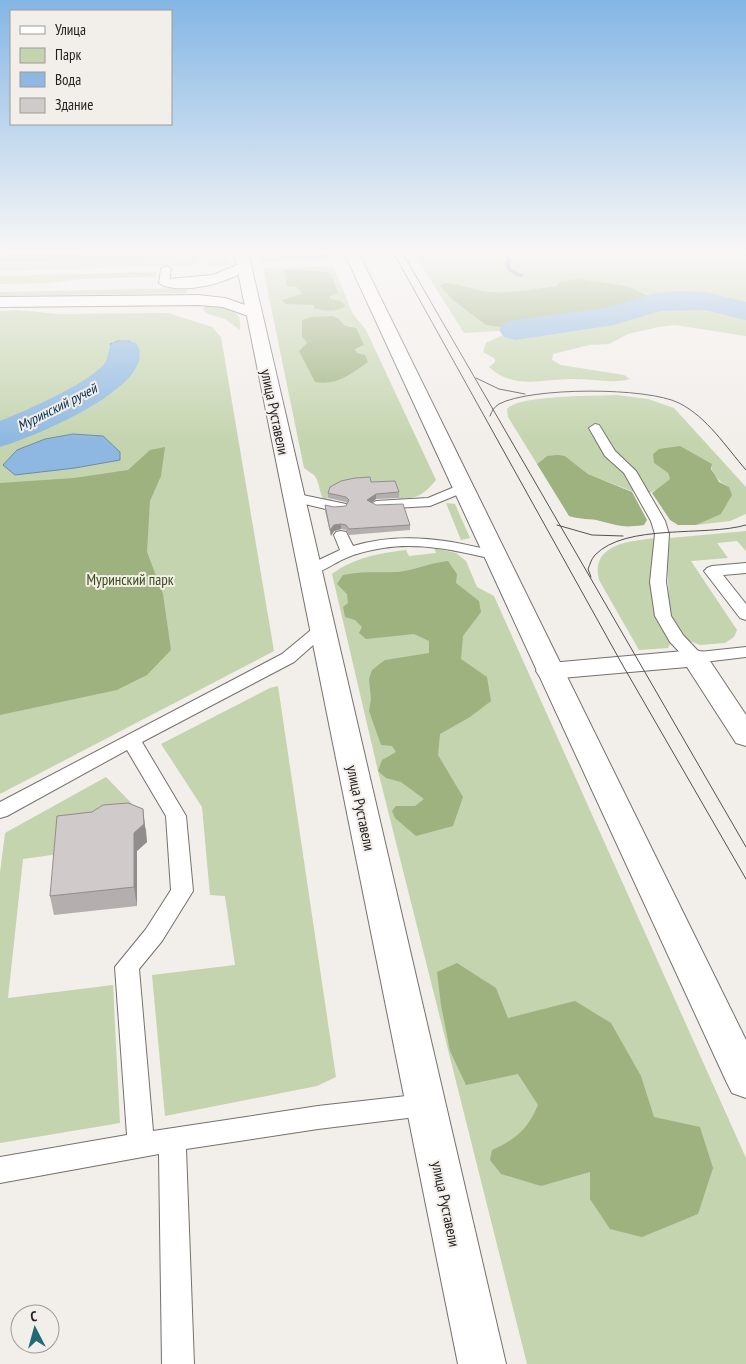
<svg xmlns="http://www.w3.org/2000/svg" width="746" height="1364" viewBox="0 0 746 1364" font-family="'PT Sans Narrow',sans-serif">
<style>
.green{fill:#c4d4ae}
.forest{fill:#9db27f}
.water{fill:#8eb8e1;stroke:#6d8aa6}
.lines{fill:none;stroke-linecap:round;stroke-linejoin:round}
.stream{fill:#6d8aa6;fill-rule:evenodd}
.river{fill:#8eb8e1;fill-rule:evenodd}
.lane-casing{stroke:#75716d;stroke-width:2}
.street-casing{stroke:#75716d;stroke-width:2}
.secondary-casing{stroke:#75716d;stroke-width:2}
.primary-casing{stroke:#75716d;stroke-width:2}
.lane{fill:#fff;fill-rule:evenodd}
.street{fill:#fff;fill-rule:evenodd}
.secondary{fill:#fff;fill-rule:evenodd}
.primary{fill:#fff;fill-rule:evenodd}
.tram{stroke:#53514f;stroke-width:1}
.wall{fill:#b4aeae}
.shaded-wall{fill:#928d8d}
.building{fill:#d1caca;stroke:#928d8d}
.labels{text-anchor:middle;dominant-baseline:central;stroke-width:4;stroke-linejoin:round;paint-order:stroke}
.far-water-label{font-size:14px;font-style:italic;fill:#002f56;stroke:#f2eeea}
.street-label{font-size:15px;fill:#211f1e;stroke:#f2eeea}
.park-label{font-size:15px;fill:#384b13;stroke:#f2eeea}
</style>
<rect width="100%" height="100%" fill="#f2eeea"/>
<path class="green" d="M177,252H197V265L0,271V262L176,258Z
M208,252H227L230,265L207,266Z
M260,252H328L331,260L263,263Z
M406,252H746V311L705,301L681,300L656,302L614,316L570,324L515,330L464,333L415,255Z
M333,266L353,314L366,330L436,480C423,495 419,498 399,499L394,486L330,492L327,499H331L332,504C317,501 322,484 314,475C311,473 307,470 304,468L263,268Z
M156,272V277L81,279L47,283L0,284V276Z
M187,288V293L0,296V292Z
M682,302L702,303L746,314V336L675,325L658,327L628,334L609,344L589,345L553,354L552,360L561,365L624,375L630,379C612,384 594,379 575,379C546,378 514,391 489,367L495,362V359L483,352L486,343L503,335L619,318L660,303Z
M209,305C218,306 234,308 239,317C240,320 240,326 240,330L225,319L208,314L203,310L205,306Z
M17,310L59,314L168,313L212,327L221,337L274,651L0,794V311Z
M617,395L648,399L674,408L746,487V514L730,521L696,525L705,520L729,487C720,482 710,475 712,464L654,463L668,473L670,479L661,487L644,496L588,474L565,456H547L537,464L508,417L507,409C518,395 596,396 617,395Z
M446,503L455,504L470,538L461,540Z
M746,531V551L737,541L717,543L728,558L691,561L737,630L734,637L725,643L700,645L687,640L670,616L667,563L670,538Z
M656,538L652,582L655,615L672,640L668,648L639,650L599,580C590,544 630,541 656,538Z
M434,548L456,553L466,561L477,587L494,596L746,1158V1364H527L378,771L332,574C353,558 380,553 406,550L409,556L436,553Z
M278,686L336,1077L317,1086L165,1116L152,975L235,965L225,896L210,895L202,807L161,744L270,688Z
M106,777L142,814L59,854L23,859L8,998L113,985L120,1123L0,1143V873L5,833Z"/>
<path class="forest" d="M274,252H318L324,254L325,257L322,258L281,259Z
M293,269L331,273L338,293L330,296V299L341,301L346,306C337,312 323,311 314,308V305L285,304L282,300L302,294L297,287L287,286L284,271Z
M578,279L627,286L656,300L614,314L509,328L486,325L453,300L440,286L443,283C457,283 468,288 482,291C505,295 533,289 557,286L560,281Z
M332,316L338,318L345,326L356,328L364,345L355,349L357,353L365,355L368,362C350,374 337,386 315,382L299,351L307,343L302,336V320L311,317Z
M680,446L712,464L711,469L719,482L729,487L732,495L721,514L696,525H678L670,520L652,493L670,479L668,473L654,463L653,454L659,449Z
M165,447L161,476L150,501L147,552L163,594L171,650L147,675L117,690L0,715V483L74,478L128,470L150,450Z
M558,455L565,456L588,474L632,492L647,520L644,525C622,528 621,526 600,521C590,518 581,520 569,516L537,464L547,456Z
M448,561L457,574L456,583L479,601L481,612L463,636L461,659L487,677L491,701L470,717L440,734L438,755L463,797L453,826L416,836L395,818L392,811L396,806H415L424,799L401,782L386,778L378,771L382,760L396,752L392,746L381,745L369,711L371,699L369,679L372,670L385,660L429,653V641L414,634L366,639L359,633L362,627L355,620L345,617L343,607L348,603L347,594L337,584L343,575C362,571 379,573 398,572C415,570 430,563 448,561Z
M457,963L496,988L508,1018L575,1001L611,1023L641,1076L654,1117L700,1127L713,1168L698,1214L642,1237L610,1229L590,1199V1172L541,1186L501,1174L490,1160L492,1150C515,1140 528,1129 538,1105L518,1074L466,1085L450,1051L441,1005L437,972Z"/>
<path class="water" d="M118,341H129L136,345L134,354L123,363L114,353L110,344Z
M73,434L103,436L120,452V460L75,468L15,475L3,465L17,450L45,439Z"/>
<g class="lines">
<path class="stream" d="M507,255L511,259L509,263L511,268L523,275V277C514,277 507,271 505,263L507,259L505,256Z"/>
<path class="river" d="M681,291L705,292L746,302V320L705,310L660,311L614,325L515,340L504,337L499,330L504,323L515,320L609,307L656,293Z
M124,340L136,343C164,384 30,439 0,447V421C23,412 95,381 106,361C109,355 108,349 112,343Z"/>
<g class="lane-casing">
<path id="lane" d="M166,266L171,269L169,283L164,286L159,283L161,269Z
M595,424L599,425L615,451L636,471L665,521L669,534L666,582L671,616L683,635L699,652L746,647V657L695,663L689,662L670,642L655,616L650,582L655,534L651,521L624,473L605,456L589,428Z
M464,483L471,487L469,490L430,506L376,509L369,505L376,501L428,498Z
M293,493L346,504L348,507L346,510L334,511L288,500L286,497Z
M341,531L346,532L353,546C403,531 452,540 501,553L503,556L501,559L496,560C459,551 421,542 383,548C370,550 357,553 346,558C333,563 318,577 304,573L301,570L304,567L340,550L334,535L336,532Z
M746,563V573L723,575L746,604V620L740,618L704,571L707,568L712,566Z
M323,623L329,625L331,628L329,631L294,662L142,742L186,816L193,891L162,941L139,969L153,1131L318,1106L424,1094L433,1097L437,1105L433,1113L424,1116L318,1129L186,1149L194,1364H162L159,1154L0,1183V1157L127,1135L115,967L146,929L171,890L166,816L127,750L7,816L0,818V802L282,654L317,625Z"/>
</g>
<g class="street-casing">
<path id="street" d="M695,650L704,652L746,715V746L736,743L687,667L550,679L540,677L536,671L540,665L550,663Z"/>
</g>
<g class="secondary-casing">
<path id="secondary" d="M244,262L249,263L251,266L249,269C226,283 191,293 164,286L162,283L164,280L169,279L213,275Z
M198,295L225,298L260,310L262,313L260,316L254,318L223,307L198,305L0,307V297Z"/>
</g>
<g class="primary-casing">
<path id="primary" d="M234,252H248L506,1364H458Z
M344,252H358L746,1040V1098L732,1093L726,1081Z"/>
</g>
<use href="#lane" class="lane"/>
<use href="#street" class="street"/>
<use href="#secondary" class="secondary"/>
<use href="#primary" class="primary"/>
<path class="tram" d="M393,252L622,664L746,879
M402,252L746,847
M476,378L499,389L525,394
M490,416C492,411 494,407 499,404C531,387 647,387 679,403C707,417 726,447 746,470
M557,525L592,535L623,536
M591,577L588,569C590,565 591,559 595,555C626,523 705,537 746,525"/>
</g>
<path class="wall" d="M44,252H177L176,258L0,262V254Z
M371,482L399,492V498L376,499L371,503L410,525V530L349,535L346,530L341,529L334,531L331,536L325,511V505L334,507L346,506L348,504L346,502L328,498V493Z
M146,828L147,842L137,851V906L54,915L50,896Z"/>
<path class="shaded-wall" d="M376,494V499L367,506V500Z
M341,524V529L334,531L331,536L330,530L334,525Z
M143,809L147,842L137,851V906L134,887V833Z"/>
<path class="building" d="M44,252H153L0,256V254Z
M370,477L371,482L395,481L399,492L376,494L367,500L376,505L403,504L410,525L349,529L346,525L341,524L334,525L330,530L325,505L334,507L346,506L349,500L346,497L328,493L330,487L341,481L355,478Z
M128,803L143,809L144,824L134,833V887L50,896L57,816L92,812L103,805Z"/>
<linearGradient id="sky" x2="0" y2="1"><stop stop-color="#84b6e5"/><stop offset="0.57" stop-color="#f9f7f6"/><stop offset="1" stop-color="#f9f7f6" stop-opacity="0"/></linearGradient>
<rect width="746" height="443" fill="url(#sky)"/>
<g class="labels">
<g class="far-water-label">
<text transform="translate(57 407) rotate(-27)">Муринский ручей</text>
</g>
<g class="street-label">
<text transform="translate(275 412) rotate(78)">улица Руставели</text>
<text transform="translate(361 808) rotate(78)">улица Руставели</text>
<text transform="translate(446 1204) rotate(78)">улица Руставели</text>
</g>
<g class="park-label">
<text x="130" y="579">Муринский парк</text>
</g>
</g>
<rect x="10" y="10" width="162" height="115" fill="#f2eeea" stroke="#9e9b98"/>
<rect x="20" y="26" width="25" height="8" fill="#ffffff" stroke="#9e9b98"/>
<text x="55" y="35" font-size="15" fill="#211f1e">Улица</text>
<rect x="20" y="48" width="25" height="15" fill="#c4d4ae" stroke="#9e9b98"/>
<text x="55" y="60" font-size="15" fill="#211f1e">Парк</text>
<rect x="20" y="72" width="25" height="15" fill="#8eb8e1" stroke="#9e9b98"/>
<text x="55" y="85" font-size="15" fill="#211f1e">Вода</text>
<rect x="20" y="98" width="25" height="15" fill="#d1caca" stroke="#9e9b98"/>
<text x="55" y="110" font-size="15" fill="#211f1e">Здание</text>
<g transform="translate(35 1329) rotate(354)"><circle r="24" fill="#f2eeea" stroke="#9e9b98"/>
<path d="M0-4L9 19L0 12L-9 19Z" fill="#206a74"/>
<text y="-8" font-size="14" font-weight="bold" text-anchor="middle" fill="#211f1e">С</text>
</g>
</svg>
